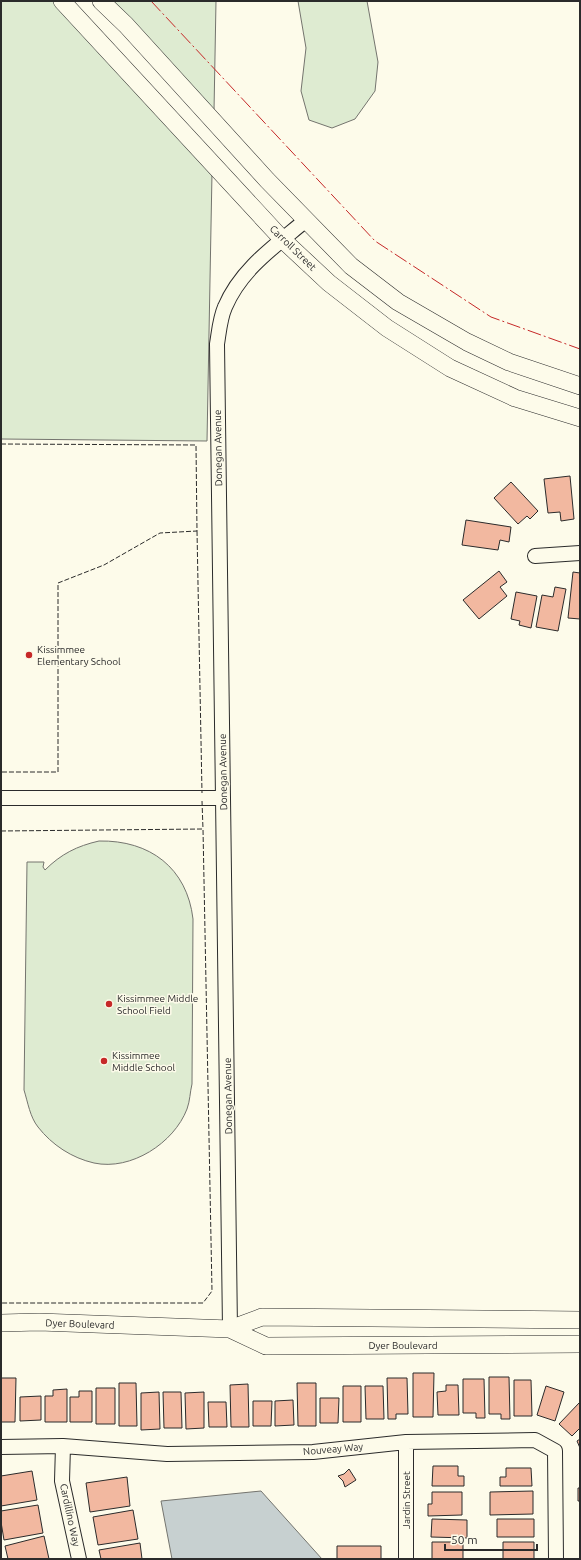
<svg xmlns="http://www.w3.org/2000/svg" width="581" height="1560" viewBox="0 0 581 1560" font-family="Ubuntu,sans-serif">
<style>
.green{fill:#deebd1;stroke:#74746e}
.water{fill:#c7d0d0;stroke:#74746e}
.building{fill:#f2b8a0;stroke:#2b2b2b}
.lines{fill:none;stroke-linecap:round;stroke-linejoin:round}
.minor-casing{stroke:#2b2b2b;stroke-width:16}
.major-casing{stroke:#2b2b2b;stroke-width:18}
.minor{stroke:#fdfbea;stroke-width:14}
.major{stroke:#fdfbea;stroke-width:17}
.fence{stroke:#2b2b2b;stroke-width:1;stroke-dasharray:5 2;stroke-linecap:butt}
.power{stroke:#c62828;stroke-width:1;stroke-dasharray:14 3 2 3;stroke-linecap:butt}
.poi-dot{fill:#c62828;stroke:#fdfbea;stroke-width:1.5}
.labels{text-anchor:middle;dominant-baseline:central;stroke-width:3;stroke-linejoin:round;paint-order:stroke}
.street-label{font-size:10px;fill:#2b2b2b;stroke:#fdfbea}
.poi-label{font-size:10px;fill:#2b2b2b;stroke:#fdfbea;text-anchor:start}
</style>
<rect width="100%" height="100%" fill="#fdfbea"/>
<path class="green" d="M1,1H54L212,173L207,441L1,439Z
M111,1H216L214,111Z
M298,1H367L378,62L375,91L355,119L332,128L309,120L301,91L306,48Z
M99,841C150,840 187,868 193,919L192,1084C190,1092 190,1101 187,1109C174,1143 131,1171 94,1163C72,1158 52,1145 38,1127C30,1117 28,1103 24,1090L27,862H44L43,867L45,870C61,854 77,846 99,841Z"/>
<path class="water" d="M261,1491L322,1559H172L161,1501Z"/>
<path class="building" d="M570,476L574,519L561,521L560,512L548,513L544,479Z
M511,482L538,511L530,519L527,516L518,524L494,498Z
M466,520L511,527L509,542L500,540L498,550L462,545Z
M499,571L507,582L500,587L507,596L479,619L463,600Z
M573,572L580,573V619L568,618Z
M555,587L566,589L558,631L536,627L542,595L553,597Z
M516,592L537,596L531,628L519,625L520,621L511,619Z
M413,1373H434L433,1417H413Z
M489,1377H509L510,1419H501V1414H489Z
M1,1378H16L15,1422H1Z
M387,1378H407L408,1414H396V1419H388Z
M463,1379H484L485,1418H476V1413H463Z
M514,1380H531L532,1416H514Z
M119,1383H136L137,1426H119Z
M297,1383H316V1426H298Z
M248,1384L249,1427H231L230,1385Z
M446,1385H458L459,1415H438L437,1392L446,1391Z
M343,1386H361V1422H343Z
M365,1386H383L384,1419H366Z
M546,1386L564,1392L555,1421L537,1415Z
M96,1388H115V1424H96Z
M67,1389V1422H45V1396H53V1390Z
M79,1391H92V1422H70V1397H79Z
M159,1392L160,1429L141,1430V1393Z
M163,1392H181L182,1428H164Z
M204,1392V1428L186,1429L185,1393Z
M41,1396V1420L20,1421V1397Z
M320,1398H339L338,1423H320Z
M293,1400L294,1425L275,1426V1401Z
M253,1401H272L271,1426H253Z
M208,1402H226L227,1427H209Z
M580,1402V1428L572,1436L559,1424Z
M580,1439V1448L577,1441Z
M433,1466H458V1476H464V1486H432Z
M506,1468H531L532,1486H500V1477H506Z
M349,1469L356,1480L345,1487L343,1481L338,1476L344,1474Z
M32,1471L37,1500L1,1506V1476Z
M127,1477L130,1506L90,1512L86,1483Z
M578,1488H580V1501H578Z
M533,1491V1514L490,1515V1492Z
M432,1492H462V1515L428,1516V1504H432Z
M38,1505L43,1533L4,1540L1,1522V1511Z
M133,1510L138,1539L98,1545L93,1517Z
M432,1519L467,1520V1538L431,1537Z
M497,1519H534V1537H497Z
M44,1536L49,1559H8L5,1546Z
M432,1542H463V1559H432Z
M503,1542H534V1559H503Z
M140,1543L142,1559H101L99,1550Z
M337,1546H381V1559H337Z"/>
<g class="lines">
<g class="minor-casing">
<path id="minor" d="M535,556L580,553
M1,798H223
M230,1329L217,344C219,332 220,318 225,307C241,269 275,246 306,220
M406,1442V1559
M63,1446L62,1481L79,1559
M1,1447L63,1446L167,1454L313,1452L406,1442L535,1440L555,1451L556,1559"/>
</g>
<g class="major-casing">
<path id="major" d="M62,1L283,240L329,283L387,328L450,368L515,398L580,418
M101,1L126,25L267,180L351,266L398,302L467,342L509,362L580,386
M1,1323L39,1322L230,1329L262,1317L580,1320
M230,1329L266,1346L580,1344"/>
</g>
<use href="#minor" class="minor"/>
<use href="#major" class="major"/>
<path class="fence" d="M1,444L196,445L197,531L160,533L104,565L58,583V772H1
M197,531L202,793
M202,801L203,829
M1,831L203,829L212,1291L203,1303H1"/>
<path class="power" d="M151,1L375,241L491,317L580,349"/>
</g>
<g class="poi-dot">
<circle cx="29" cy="655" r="4"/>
<circle cx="109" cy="1004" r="4"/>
<circle cx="104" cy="1061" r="4"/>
</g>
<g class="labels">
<g class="street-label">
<text transform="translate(293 248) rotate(44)">Carroll Street</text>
<text transform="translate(218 448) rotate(-91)">Donegan Avenue</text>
<text transform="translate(223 772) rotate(-91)">Donegan Avenue</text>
<text transform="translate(228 1096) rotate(-91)">Donegan Avenue</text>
<text transform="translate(80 1324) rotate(2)">Dyer Boulevard</text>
<text x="403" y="1345">Dyer Boulevard</text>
<text transform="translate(333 1449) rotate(-5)">Nouveay Way</text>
<text transform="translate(406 1500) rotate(-90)">Jardin Street</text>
<text transform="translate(70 1515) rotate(78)">Cardillino Way</text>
</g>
<g class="poi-label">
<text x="37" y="649">Kissimmee<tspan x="37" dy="12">Elementary School</tspan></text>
<text x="117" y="998">Kissimmee Middle<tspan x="117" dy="12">School Field</tspan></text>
<text x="112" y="1055">Kissimmee<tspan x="112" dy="12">Middle School</tspan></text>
</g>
</g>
<rect width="581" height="1560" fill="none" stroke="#2b2b2b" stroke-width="4"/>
<path d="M445 1544v6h92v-6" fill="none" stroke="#2b2b2b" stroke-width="2"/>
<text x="451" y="1544" font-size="12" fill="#2b2b2b" stroke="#fdfbea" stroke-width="3" paint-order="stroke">50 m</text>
</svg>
